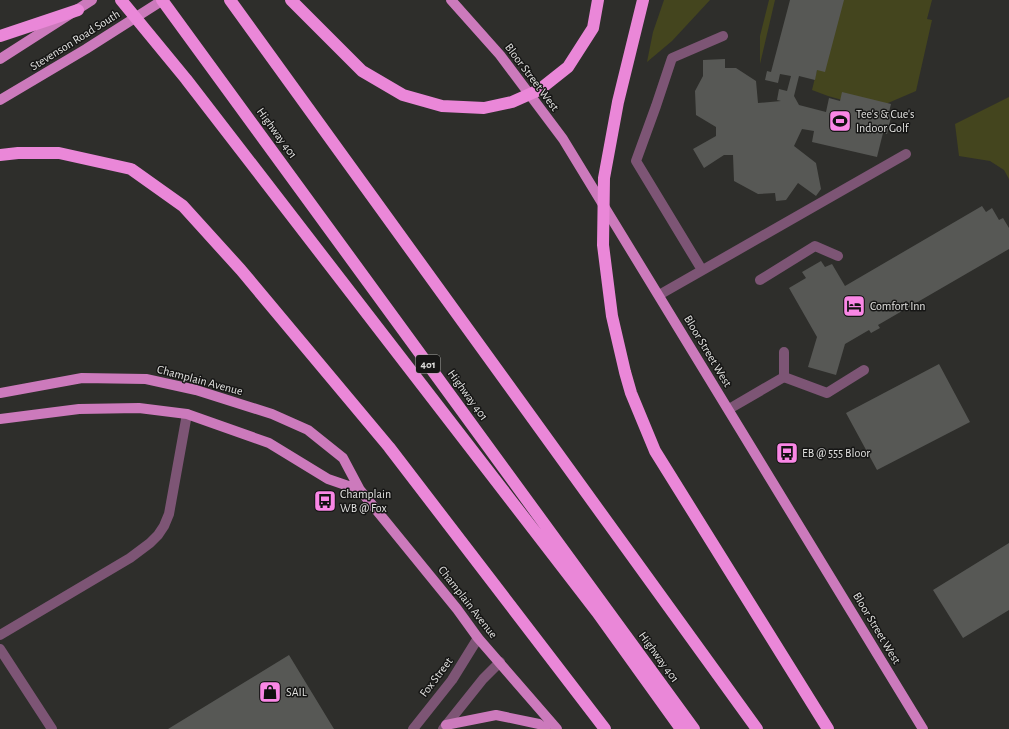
<svg xmlns="http://www.w3.org/2000/svg" width="1009" height="729" viewBox="0 0 1009 729" font-family="'Alegreya Sans',sans-serif">
<style>
.green{fill:#44451e}
.building{fill:#575855}
.lines{fill:none;stroke-linecap:round;stroke-linejoin:round}
.minor{stroke:#7d5575;stroke-width:10}
.major{stroke:#cc7abc;stroke-width:10}
.highway{stroke:#ea87d8;stroke-width:12}
.labels{text-anchor:middle;dominant-baseline:central;stroke-width:3;stroke-linejoin:round;paint-order:stroke}
.shield{fill:#161615;stroke:#a4a4a2;stroke-width:1}
.shield-label{font-size:11px;font-weight:bold;fill:#e1e1df}
.street-label{font-size:12px;fill:#e1e1df;stroke:#161615}
.poi-label{font-size:12px;fill:#e1e1df;stroke:#161615;text-anchor:start}
</style>
<rect width="100%" height="100%" fill="#2e2e2b"/>
<path class="green" d="M664,0H710L672,41L647,62L653,32Z
M769,0H775L760,64V36Z
M834,0H932L927,19L932,20L916,91L874,109L828,96L812,90Z
M1009,97V179L1004,170L990,161L959,156L955,124Z"/>
<path class="building" d="M790,0H844L825,72L817,70L815,80L799,76L794,96L799,105L826,112L829,98L840,101L842,92L891,104L889,112L892,113L887,134L883,133L877,157L812,142L814,131L802,129L794,146L816,163L821,189L816,196L798,183L786,200L776,201L775,193L758,194L734,181L733,155H724L704,168L693,149L716,136V127L696,115L695,91L703,76V60L725,59V68H736L756,81L758,103L781,101L777,100L779,89L787,91L791,76L780,74L778,83L765,80L767,71L771,72Z
M982,206L986,212L992,208L999,220L1003,218L1009,228V249L878,325L880,328L871,333L869,330L845,344L836,375L808,367L817,337L789,288L806,278L802,272L821,261L825,267L832,264L845,286Z
M939,364L970,422L877,470L846,413Z
M1009,543V610L963,638L933,590Z
M289,655L334,729H168Z"/>
<g class="lines">
<path class="minor" d="M702,270L636,161L656,106L672,58L723,36
M760,280L815,246L838,256
M659,295L906,154
M784,352V377
M784,377L827,393L864,370
M729,409L784,377
M0,635L130,558L150,543L158,535L164,526L169,514L187,414
M0,649L52,729
M413,729L452,680L478,638
M443,729L483,679L500,662"/>
<path class="major" d="M451,0L500,55L563,139L923,729
M0,59L92,0
M0,100L86,49L163,0
M0,393L82,378L146,379L196,390L272,414L308,430L343,458L360,490L457,609L478,638L557,729
M0,419L79,409L139,408L187,414L269,443L328,479L360,490
M446,725L496,715L539,724L545,729"/>
<path class="highway" d="M121,0L186,79L597,612L681,729
M162,0L694,729
M230,0L757,729
M291,0L362,71L403,95L442,106L484,108L512,102L539,90L568,67L593,28L598,0
M643,0L618,102L604,178L603,245L612,316L625,372L631,393L655,451L828,729
M0,36L78,10
M0,155L18,153H59L131,169L183,206L241,270L389,447L605,729"/>
</g>
<defs>
<g id="stadium-square" transform="scale(1.15)"><rect x="-9" y="-9" width="18" height="18" rx="4" fill="#fa87e6" stroke="#161615"/><path d="M0-5a6.5 5 0 1 0 0 10a6.5 5 0 1 0 0-10ZM-3.5-1.8h7v3.6h-7Z" fill="#111"/></g>
<g id="hotel-square" transform="scale(1.15)"><rect x="-9" y="-9" width="18" height="18" rx="4" fill="#fa87e6" stroke="#161615"/><path d="M-6-4.5h1.5V1H6V5H4.5V3h-9V5H-6ZM-4 0a1.8 1.8 0 1 1 3.6 0ZM.5 0V-2.5h3Q6-2.5 6 0Z" fill="#111"/></g>
<g id="bus-square" transform="scale(1.15)"><rect x="-9" y="-9" width="18" height="18" rx="4" fill="#fa87e6" stroke="#161615"/><path d="M-5-6H5V4H4V6H2V4H-2V6H-4V4H-5ZM-3.5-4V0h7V-4ZM-3.5 1.2v1.5H-2V1.2ZM2 1.2v1.5H3.5V1.2Z" fill="#111"/></g>
<g id="shop-square" transform="scale(1.15)"><rect x="-9" y="-9" width="18" height="18" rx="4" fill="#fa87e6" stroke="#161615"/><path d="M-5-2.5h2.3a2.7 3.5 0 0 1 5.4 0H5L5.5 6h-11ZM-1.5-2.5h3a1.5 2.3 0 0 0-3 0Z" fill="#111"/></g>
</defs>
<g fill-rule="evenodd">
<use href="#stadium-square" x="840" y="121"/>
<use href="#hotel-square" x="854" y="306"/>
<use href="#bus-square" x="787" y="453"/>
<use href="#bus-square" x="325" y="501"/>
<use href="#shop-square" x="270" y="692"/>
</g>
<g class="labels">
<rect class="shield" x="416" y="355" width="24" height="18" rx="3"/>
<g class="shield-label">
<text x="428" y="364">401</text>
</g>
<g class="street-label">
<text transform="translate(75 40) rotate(-32)">Stevenson Road South</text>
<text transform="translate(532 77) rotate(53)">Bloor Street West</text>
<text transform="translate(277 133) rotate(54)">Highway 401</text>
<text transform="translate(708 351) rotate(59)">Bloor Street West</text>
<text transform="translate(200 380) rotate(15)">Champlain Avenue</text>
<text transform="translate(468 395) rotate(54)">Highway 401</text>
<text transform="translate(468 602) rotate(52)">Champlain Avenue</text>
<text transform="translate(877 628) rotate(59)">Bloor Street West</text>
<text transform="translate(659 657) rotate(54)">Highway 401</text>
<text transform="translate(436 677) rotate(-53)">Fox Street</text>
</g>
<g class="poi-label">
<text x="856" y="114">Tee's &amp; Cue's<tspan x="856" dy="14">Indoor Golf</tspan></text>
<text x="870" y="306">Comfort Inn</text>
<text x="802" y="453">EB @ 555 Bloor</text>
<text x="340" y="494">Champlain<tspan x="340" dy="14">WB @ Fox</tspan></text>
<text x="286" y="692">SAIL</text>
</g>
</g>
</svg>
